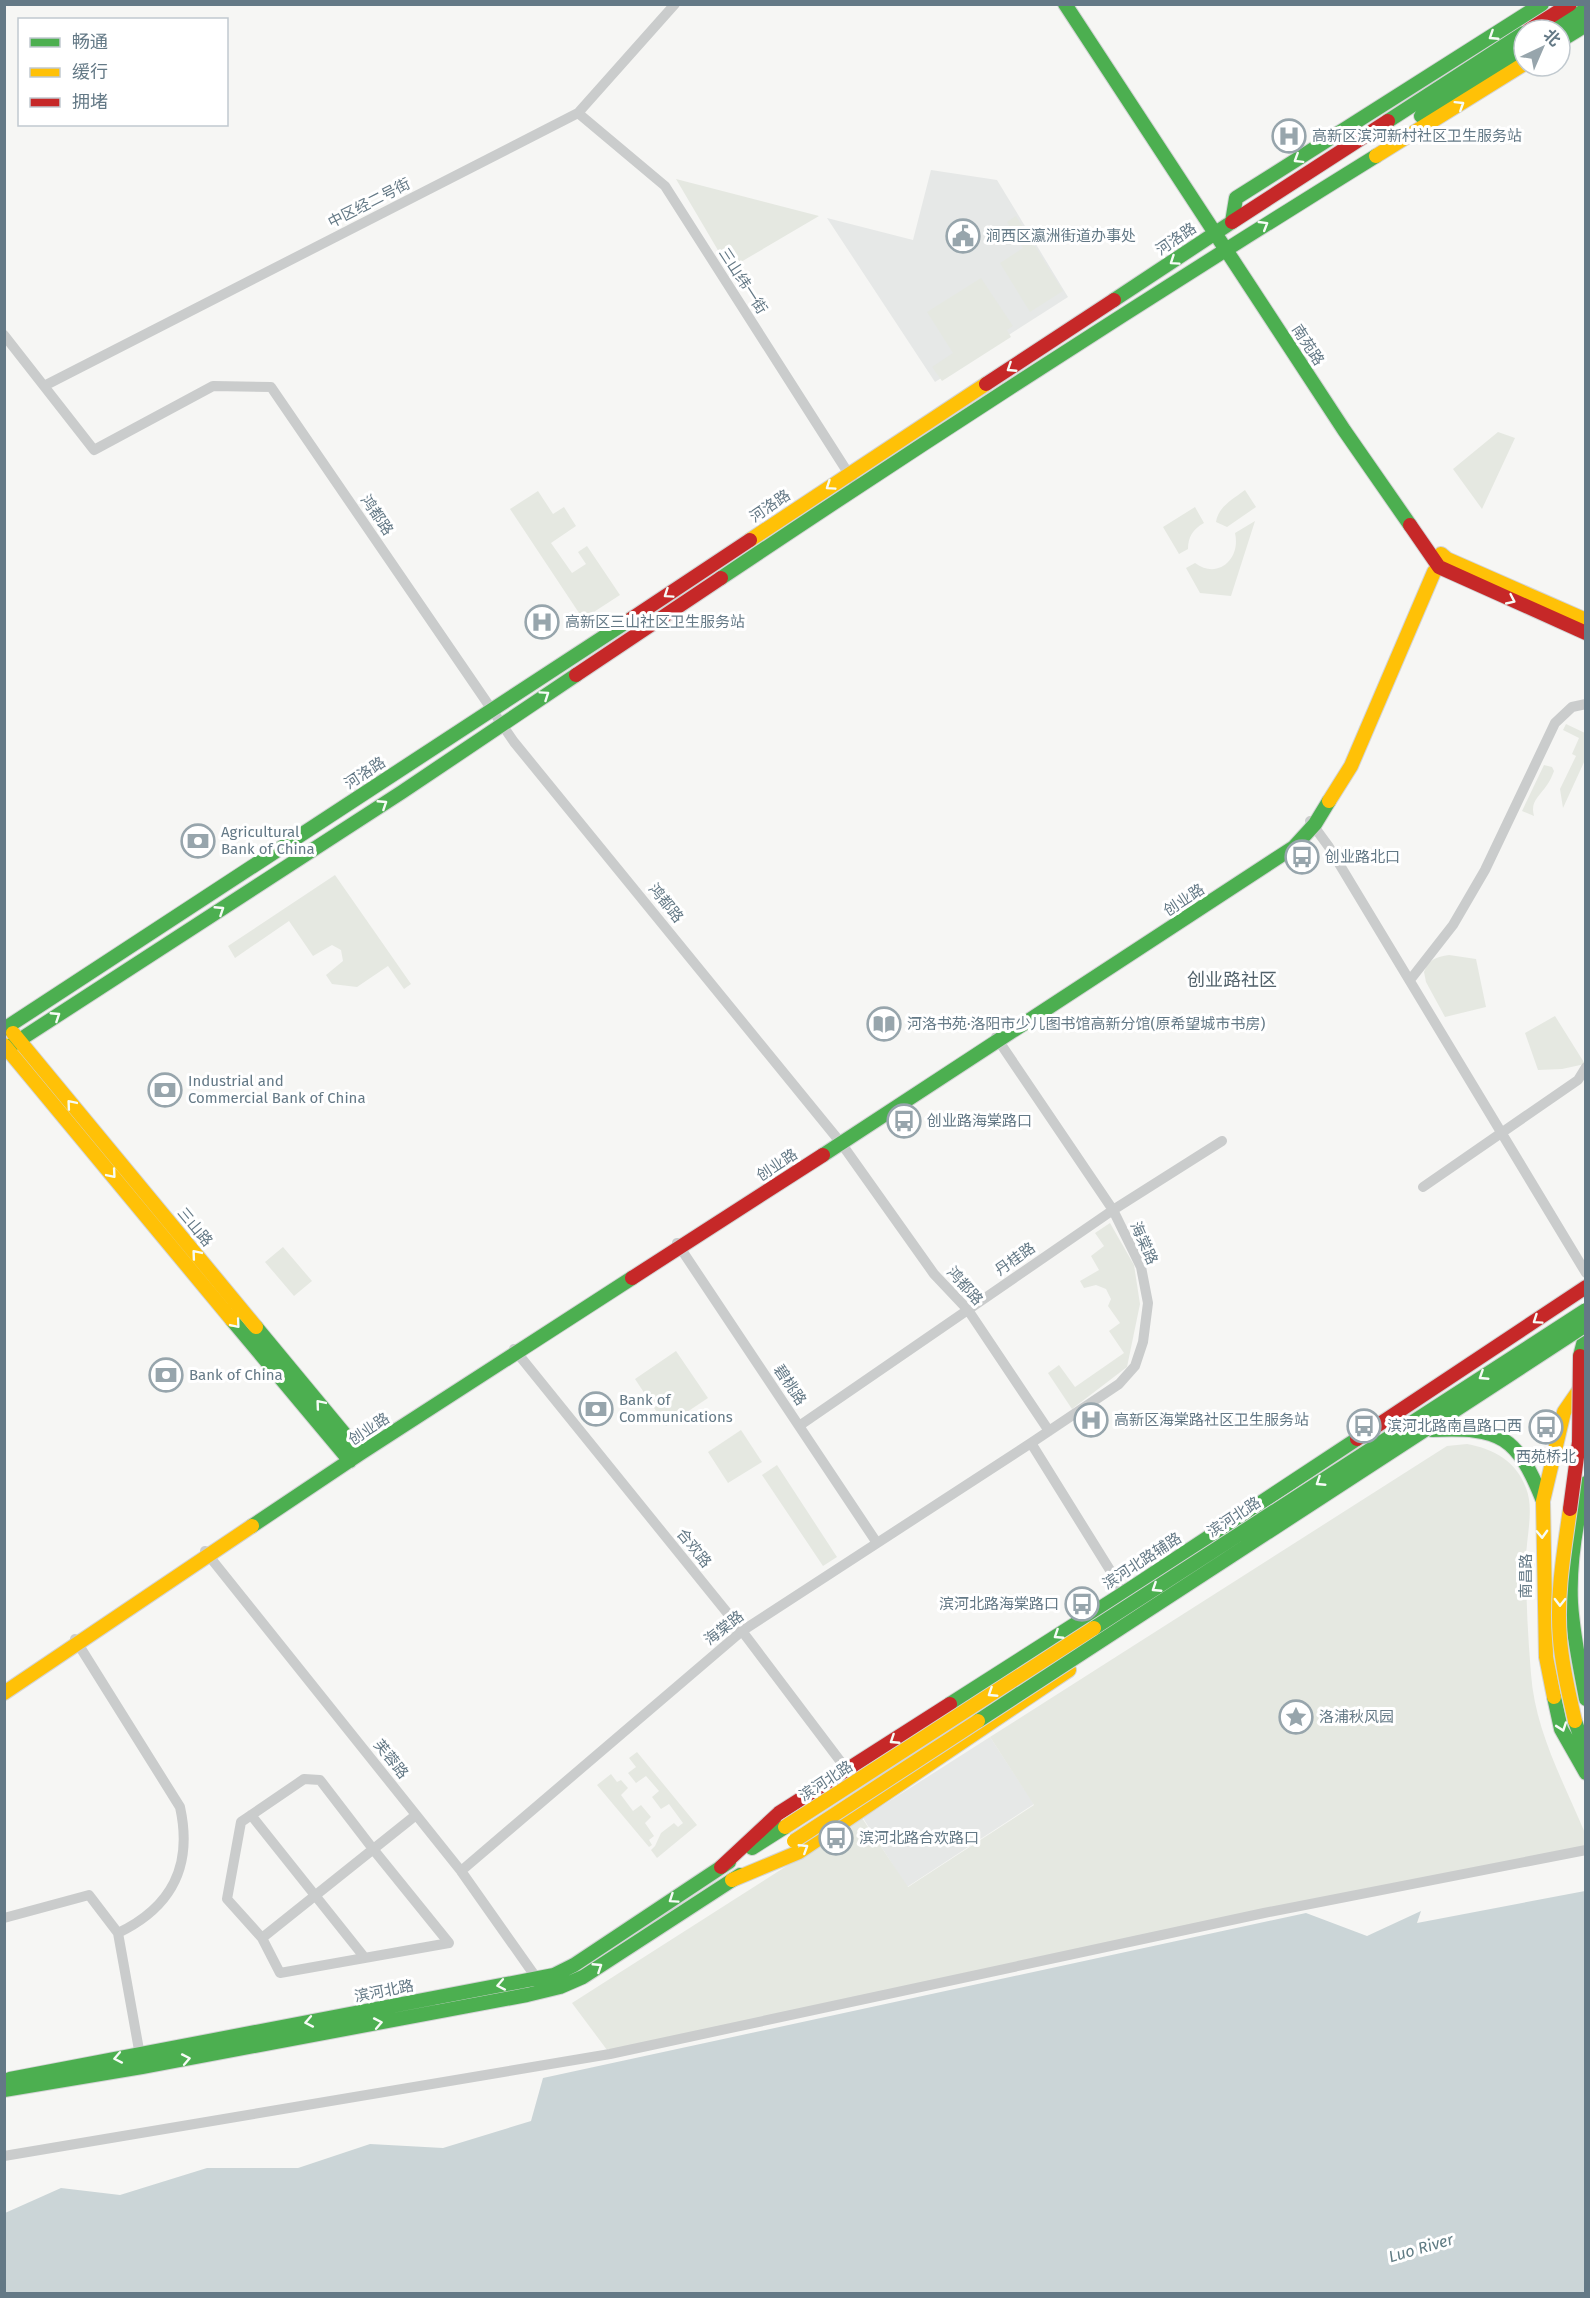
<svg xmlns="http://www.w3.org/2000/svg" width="1590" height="2298" viewBox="0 0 1590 2298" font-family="'Fira Sans','Noto Sans SC',sans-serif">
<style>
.built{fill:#e6e8e7}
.green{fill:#e5e8e1}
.water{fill:#cbd5d7}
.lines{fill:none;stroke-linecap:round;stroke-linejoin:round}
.fast-casing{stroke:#d3d4d5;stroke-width:16}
.slow-casing{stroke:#d3d4d5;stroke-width:16}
.jam-casing{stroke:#d3d4d5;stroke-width:16}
.street{stroke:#cacccc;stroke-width:10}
.fast{stroke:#4caf50;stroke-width:14}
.slow{stroke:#ffc107;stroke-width:14}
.jam{stroke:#c62828;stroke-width:14}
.fast-bridge-casing{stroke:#d3d4d5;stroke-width:16;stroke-linecap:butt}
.slow-bridge-casing{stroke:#d3d4d5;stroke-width:16;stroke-linecap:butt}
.jam-bridge-casing{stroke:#d3d4d5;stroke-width:16;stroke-linecap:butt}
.fast-bridge{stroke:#4caf50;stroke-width:14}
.slow-bridge{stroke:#ffc107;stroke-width:14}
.jam-bridge{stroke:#c62828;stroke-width:14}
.oneway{stroke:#f6fbf6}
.labels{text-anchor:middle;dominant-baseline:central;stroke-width:6;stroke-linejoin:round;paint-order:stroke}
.poi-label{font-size:15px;fill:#647986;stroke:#fff;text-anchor:start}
.street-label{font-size:15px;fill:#647986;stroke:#fff}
.water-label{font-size:16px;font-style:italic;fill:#5f7b83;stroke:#fff}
.quarter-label{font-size:18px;fill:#52626b;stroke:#fff}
</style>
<rect width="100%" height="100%" fill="#f6f6f4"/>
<path class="built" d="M931,170L997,180L1068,297L935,382L827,218L913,240Z
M990,1737L1034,1804L907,1887L863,1818Z"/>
<path class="green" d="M676,179L819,216L729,269Z
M1016,216L1063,291L1030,312L1000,263L1023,248L1007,222Z
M981,278L1013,326L1007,330L1011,337L942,381L932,367L953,353L927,312Z
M1498,432L1515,438L1482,509L1453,469Z
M1245,490L1256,507L1227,527L1216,522C1218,507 1233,499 1245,490Z
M538,491L553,514L564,507L576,526L551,543L572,573L586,564L578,552L587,546L620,595L583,619L510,509Z
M1195,507L1204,523C1193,529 1188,537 1188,549L1179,554L1163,527Z
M1255,521L1231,596L1200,593L1186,568L1195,563C1218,580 1241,559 1235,533Z
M1566,724L1585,733V760L1563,808L1560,789L1576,756L1572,754L1579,738L1563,730Z
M1544,765L1552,767L1554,771C1552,776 1550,781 1547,785C1539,797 1530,801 1534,816L1522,811Z
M335,875L411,984L404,989L388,966L357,987L332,984L326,975L343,961L341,950L332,945L313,956L289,921L235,958L228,946Z
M1449,955L1476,959L1486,1007L1445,1017L1426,982L1424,972C1428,960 1436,957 1449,955Z
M1555,1016L1585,1064L1562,1069L1538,1070L1525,1033Z
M1110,1223L1134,1265L1140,1304L1127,1367L1072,1409L1048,1373L1059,1365L1075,1387L1124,1353L1109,1331L1120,1323L1108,1306L1111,1299L1106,1289L1096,1285L1084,1288L1080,1281L1099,1270L1091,1256L1104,1246L1095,1233Z
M283,1247L312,1281L294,1296L265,1262Z
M676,1351L708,1398L666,1426L635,1379Z
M741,1430L762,1462L728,1483L708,1452Z
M1467,1444C1494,1449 1516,1461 1526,1488C1535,1511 1525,1540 1526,1565C1526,1601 1528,1638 1531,1674C1535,1730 1563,1781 1585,1833V1850L610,2054L572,2003L862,1818L908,1887L1034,1805L990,1737L1447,1446Z
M777,1465L837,1557L823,1566L762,1475Z
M637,1752L697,1825L657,1858L651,1850L655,1846L661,1833L674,1823L678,1827L683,1823L669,1804L661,1809L652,1797L659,1791L646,1776L636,1783L628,1773L636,1767L629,1758Z
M611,1774L617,1782L621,1780L628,1788L621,1795L633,1811L641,1805L651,1817L645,1823L654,1836L649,1840L652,1845L649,1847L597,1785Z"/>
<path class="water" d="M1585,1891V2293H5V2213L61,2188L120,2195L207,2168H298L370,2144L443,2148L531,2121L543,2078L1306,1913L1367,1936L1421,1911L1417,1923Z"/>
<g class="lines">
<g class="fast-casing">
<path id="fast" d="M1065,4L1344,430L1410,525
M1560,26L1586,9
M1560,41L1586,25
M1421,116L1524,49
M1388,121L1524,33
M1114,300L1232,222L1236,198L1542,4
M721,578C936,434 1155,293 1376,156
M4,1029L631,619
M4,1050L402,792L576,675
M823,1155L1294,847L1315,824L1329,801
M232,1320L350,1461
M256,1327L357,1449
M1580,1356L1586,1333
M1432,1430C1501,1427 1517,1436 1543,1501
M1586,1483C1576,1522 1569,1562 1571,1603C1573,1635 1580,1667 1586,1699
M252,1526L361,1453L632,1278
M1554,1697L1561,1729L1586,1773
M950,1704L1124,1593L1357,1439
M1575,1721L1586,1753
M752,1848L785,1827
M10,2079L554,1975L574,1965L729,1862
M4,2090L142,2067L527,1995L560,1987L583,1977L740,1875"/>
</g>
<g class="slow-casing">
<path id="slow" d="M1376,156L1524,64
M750,540L986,384
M1441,554L1447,559L1586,620
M1329,801L1351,766L1434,572L1447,559
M13,1033L256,1327
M4,1045L232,1320
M4,1693L252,1526
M1554,1697L1546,1657L1543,1501L1564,1412L1586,1380
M732,1880L799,1852L1069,1670"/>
</g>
<g class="jam-casing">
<path id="jam" d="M1529,30L1570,4
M1232,222L1388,121
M986,384L1114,300
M1410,525L1439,567L1586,633
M631,619L750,540
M576,675L721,578
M632,1278L823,1155
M1357,1439L1586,1287
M721,1867L779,1813L950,1704"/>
</g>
<path class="street" d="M578,113L665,186L852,479
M4,335L94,450L213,386L271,387L514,742L841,1143L934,1274L968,1310L1049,1431
M44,386L578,113L675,4
M1310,821L1329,847L1586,1273
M1410,980L1453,925L1485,870L1555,723L1572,707L1586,704
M1423,1187L1578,1080L1586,1067
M677,1243L877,1543
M514,1349L742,1631L847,1770
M799,1426L1113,1210L1222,1141
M1031,1443L1128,1599
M205,1551L461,1871L540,1983
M75,1639L180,1807C193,1866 172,1907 118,1933
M304,1779L320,1780L373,1849L449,1943L280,1973L262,1938L227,1899L241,1822Z
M251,1815L365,1958
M461,1871L742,1631L1031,1443L1119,1384L1135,1366L1143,1342L1148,1303L1141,1267L1113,1210L996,1037
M4,1918L89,1895L118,1933L141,2061
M262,1938L416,1815
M4,2156L610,2054L1264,1913L1586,1850"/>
<use href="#fast" class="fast"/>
<use href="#slow" class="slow"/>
<use href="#jam" class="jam"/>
<g class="fast-bridge-casing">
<path id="fast-bridge" d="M1094,1628L1586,1310
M978,1721L1586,1325"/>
</g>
<g class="slow-bridge-casing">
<path id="slow-bridge" d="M1570,1509C1564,1552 1556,1596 1560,1639C1562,1667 1569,1694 1575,1721
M785,1827L1094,1628
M794,1841L978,1721"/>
</g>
<g class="jam-bridge-casing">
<path id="jam-bridge" d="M1570,1509L1579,1442L1580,1356"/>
</g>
<use href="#fast-bridge" class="fast-bridge"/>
<use href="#slow-bridge" class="slow-bridge"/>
<use href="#jam-bridge" class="jam-bridge"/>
</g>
<defs><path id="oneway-chevron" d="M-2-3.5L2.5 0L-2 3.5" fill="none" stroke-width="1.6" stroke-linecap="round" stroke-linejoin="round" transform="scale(1.5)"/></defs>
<g class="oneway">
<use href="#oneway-chevron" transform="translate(1493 36) rotate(147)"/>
<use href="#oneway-chevron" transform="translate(1460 105) rotate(-32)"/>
<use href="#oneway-chevron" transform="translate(1298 159) rotate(148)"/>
<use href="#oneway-chevron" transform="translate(1264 225) rotate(-31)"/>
<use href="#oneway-chevron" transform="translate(1174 261) rotate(146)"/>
<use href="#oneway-chevron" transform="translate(1011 368) rotate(147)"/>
<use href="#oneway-chevron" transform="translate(830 486) rotate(146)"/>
<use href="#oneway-chevron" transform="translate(668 594) rotate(146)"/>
<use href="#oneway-chevron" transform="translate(1511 600) rotate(25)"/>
<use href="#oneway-chevron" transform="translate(545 695) rotate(-34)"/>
<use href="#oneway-chevron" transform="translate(383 804) rotate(-33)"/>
<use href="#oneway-chevron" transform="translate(220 910) rotate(-33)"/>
<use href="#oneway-chevron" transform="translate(56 1016) rotate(-33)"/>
<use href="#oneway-chevron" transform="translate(71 1104) rotate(-130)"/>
<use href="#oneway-chevron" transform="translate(112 1174) rotate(50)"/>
<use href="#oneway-chevron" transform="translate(196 1254) rotate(-130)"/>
<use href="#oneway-chevron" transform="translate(1537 1320) rotate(146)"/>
<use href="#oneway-chevron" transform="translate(236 1324) rotate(50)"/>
<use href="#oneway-chevron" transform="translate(1483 1376) rotate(147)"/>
<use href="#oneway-chevron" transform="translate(320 1404) rotate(-130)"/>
<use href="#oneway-chevron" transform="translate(1320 1482) rotate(147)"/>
<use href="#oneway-chevron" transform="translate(1542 1534) rotate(88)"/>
<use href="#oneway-chevron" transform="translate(1156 1588) rotate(147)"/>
<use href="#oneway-chevron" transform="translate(1560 1602) rotate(91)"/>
<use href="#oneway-chevron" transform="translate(1058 1635) rotate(147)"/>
<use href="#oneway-chevron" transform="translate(992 1693) rotate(147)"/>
<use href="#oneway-chevron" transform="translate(1562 1727) rotate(71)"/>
<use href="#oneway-chevron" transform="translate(894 1740) rotate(147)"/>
<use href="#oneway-chevron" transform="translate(804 1848) rotate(-32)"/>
<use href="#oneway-chevron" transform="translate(673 1899) rotate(146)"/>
<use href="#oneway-chevron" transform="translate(598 1967) rotate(-33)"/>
<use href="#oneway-chevron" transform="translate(501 1985) rotate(169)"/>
<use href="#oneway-chevron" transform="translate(309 2022) rotate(169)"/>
<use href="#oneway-chevron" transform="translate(378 2023) rotate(-11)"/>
<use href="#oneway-chevron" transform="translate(118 2058) rotate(169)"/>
<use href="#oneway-chevron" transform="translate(186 2059) rotate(-11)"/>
</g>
<defs>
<g id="hospital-ring" transform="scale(1.725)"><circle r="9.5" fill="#fff" stroke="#97a5ac" stroke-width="1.5"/><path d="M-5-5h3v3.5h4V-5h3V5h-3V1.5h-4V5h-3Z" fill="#97a5ac"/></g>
<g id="civic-ring" transform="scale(1.725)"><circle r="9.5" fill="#fff" stroke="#97a5ac" stroke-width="1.5"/><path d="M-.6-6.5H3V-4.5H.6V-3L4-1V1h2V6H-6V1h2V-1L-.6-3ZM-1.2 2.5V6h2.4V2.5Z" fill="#97a5ac"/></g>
<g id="bank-ring" transform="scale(1.725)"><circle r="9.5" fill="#fff" stroke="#97a5ac" stroke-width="1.5"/><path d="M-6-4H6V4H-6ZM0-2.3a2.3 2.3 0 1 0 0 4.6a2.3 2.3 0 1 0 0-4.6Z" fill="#97a5ac"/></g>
<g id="bus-ring" transform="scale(1.725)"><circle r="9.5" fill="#fff" stroke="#97a5ac" stroke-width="1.5"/><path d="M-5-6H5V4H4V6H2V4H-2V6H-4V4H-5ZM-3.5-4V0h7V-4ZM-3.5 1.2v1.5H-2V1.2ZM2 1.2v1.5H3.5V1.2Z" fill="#97a5ac"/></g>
<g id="library-ring" transform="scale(1.725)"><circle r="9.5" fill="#fff" stroke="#97a5ac" stroke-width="1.5"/><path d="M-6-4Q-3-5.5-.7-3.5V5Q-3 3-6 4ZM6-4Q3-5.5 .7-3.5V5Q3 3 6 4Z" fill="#97a5ac"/></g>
<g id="sight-ring" transform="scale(1.725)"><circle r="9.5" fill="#fff" stroke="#97a5ac" stroke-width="1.5"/><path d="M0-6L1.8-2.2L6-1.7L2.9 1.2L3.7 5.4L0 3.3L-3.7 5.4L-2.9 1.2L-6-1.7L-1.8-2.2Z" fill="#97a5ac"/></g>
</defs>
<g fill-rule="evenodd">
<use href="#hospital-ring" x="1289" y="136"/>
<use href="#civic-ring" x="963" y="236"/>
<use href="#hospital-ring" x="542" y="622"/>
<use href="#bank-ring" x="198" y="841"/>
<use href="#bus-ring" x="1302" y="857"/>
<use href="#library-ring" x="884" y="1024"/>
<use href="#bank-ring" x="165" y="1090"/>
<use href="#bus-ring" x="904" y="1121"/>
<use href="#bank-ring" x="166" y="1375"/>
<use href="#bank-ring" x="596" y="1409"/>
<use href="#hospital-ring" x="1091" y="1420"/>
<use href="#bus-ring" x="1364" y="1426"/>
<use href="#bus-ring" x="1546" y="1427"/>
<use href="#bus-ring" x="1082" y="1604"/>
<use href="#sight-ring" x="1296" y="1717"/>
<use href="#bus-ring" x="836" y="1838"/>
</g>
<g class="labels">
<g class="poi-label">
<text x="1312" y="136">高新区滨河新村社区卫生服务站</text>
<text x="986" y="236">涧西区瀛洲街道办事处</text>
<text x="565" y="622">高新区三山社区卫生服务站</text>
<text x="221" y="832">Agricultural<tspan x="221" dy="17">Bank of China</tspan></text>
<text x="1325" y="857">创业路北口</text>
<text x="907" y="1024">河洛书苑·洛阳市少儿图书馆高新分馆(原希望城市书房)</text>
<text x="188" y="1081">Industrial and<tspan x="188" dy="17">Commercial Bank of China</tspan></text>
<text x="927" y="1121">创业路海棠路口</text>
<text x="189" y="1375">Bank of China</text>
<text x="619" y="1400">Bank of<tspan x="619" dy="17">Communications</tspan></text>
<text x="1114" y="1420">高新区海棠路社区卫生服务站</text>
<text x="1387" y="1426">滨河北路南昌路口西</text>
<text x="1546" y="1457" text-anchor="middle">西苑桥北</text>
<text x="1059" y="1604" text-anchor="end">滨河北路海棠路口</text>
<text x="1319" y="1717">洛浦秋风园</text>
<text x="859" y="1838">滨河北路合欢路口</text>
</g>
<g class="street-label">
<text transform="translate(369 203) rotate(-27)">中区经二号街</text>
<text transform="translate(1176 239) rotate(-34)">河洛路</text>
<text transform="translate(743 281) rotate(57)">三山纬一街</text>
<text transform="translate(1308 345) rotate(57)">南苑路</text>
<text transform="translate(770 506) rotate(-34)">河洛路</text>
<text transform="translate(377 515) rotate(56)">鸿都路</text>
<text transform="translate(365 773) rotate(-33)">河洛路</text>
<text transform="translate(1184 900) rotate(-33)">创业路</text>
<text transform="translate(666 903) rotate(51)">鸿都路</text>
<text transform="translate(777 1165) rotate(-33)">创业路</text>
<text transform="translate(195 1227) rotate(50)">三山路</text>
<text transform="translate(1144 1243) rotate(66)">海棠路</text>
<text transform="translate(1015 1259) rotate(-35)">丹桂路</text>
<text transform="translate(965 1286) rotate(48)">鸿都路</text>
<text transform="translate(790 1385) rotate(56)">碧桃路</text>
<text transform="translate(369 1429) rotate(-33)">创业路</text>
<text transform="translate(1234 1517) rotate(-33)">滨河北路</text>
<text transform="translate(694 1548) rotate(51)">合欢路</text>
<text transform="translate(1142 1561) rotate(-33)">滨河北路辅路</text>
<text transform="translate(1526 1576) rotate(-90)">南昌路</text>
<text transform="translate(724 1628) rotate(-38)">海棠路</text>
<text transform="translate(391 1759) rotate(51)">芙蓉路</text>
<text transform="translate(826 1781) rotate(-33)">滨河北路</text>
<text transform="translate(384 1991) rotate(-11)">滨河北路</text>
</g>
<g class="water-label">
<text transform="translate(1421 2248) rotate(-16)">Luo River</text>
</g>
<g class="quarter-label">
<text x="1232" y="980">创业路社区</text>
</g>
</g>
<rect width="1590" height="2298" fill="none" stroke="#647986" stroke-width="12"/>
<rect x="18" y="18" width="210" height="108" fill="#ffffff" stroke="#c1c9cf" stroke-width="1.5"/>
<rect x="30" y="38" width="30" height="9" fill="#4caf50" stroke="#c1c9cf" stroke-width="1.5"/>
<text x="72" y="48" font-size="18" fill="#647986">畅通</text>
<rect x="30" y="68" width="30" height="9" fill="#ffc107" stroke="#c1c9cf" stroke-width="1.5"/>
<text x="72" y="78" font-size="18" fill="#647986">缓行</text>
<rect x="30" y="98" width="30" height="9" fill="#c62828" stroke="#c1c9cf" stroke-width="1.5"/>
<text x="72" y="108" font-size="18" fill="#647986">拥堵</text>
<g transform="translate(1542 48) rotate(44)"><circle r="28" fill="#ffffff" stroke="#c1c9cf" stroke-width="1.5"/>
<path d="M0-4.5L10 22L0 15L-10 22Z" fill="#97a5ac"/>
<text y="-9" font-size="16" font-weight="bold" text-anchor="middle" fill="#647986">北</text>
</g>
</svg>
